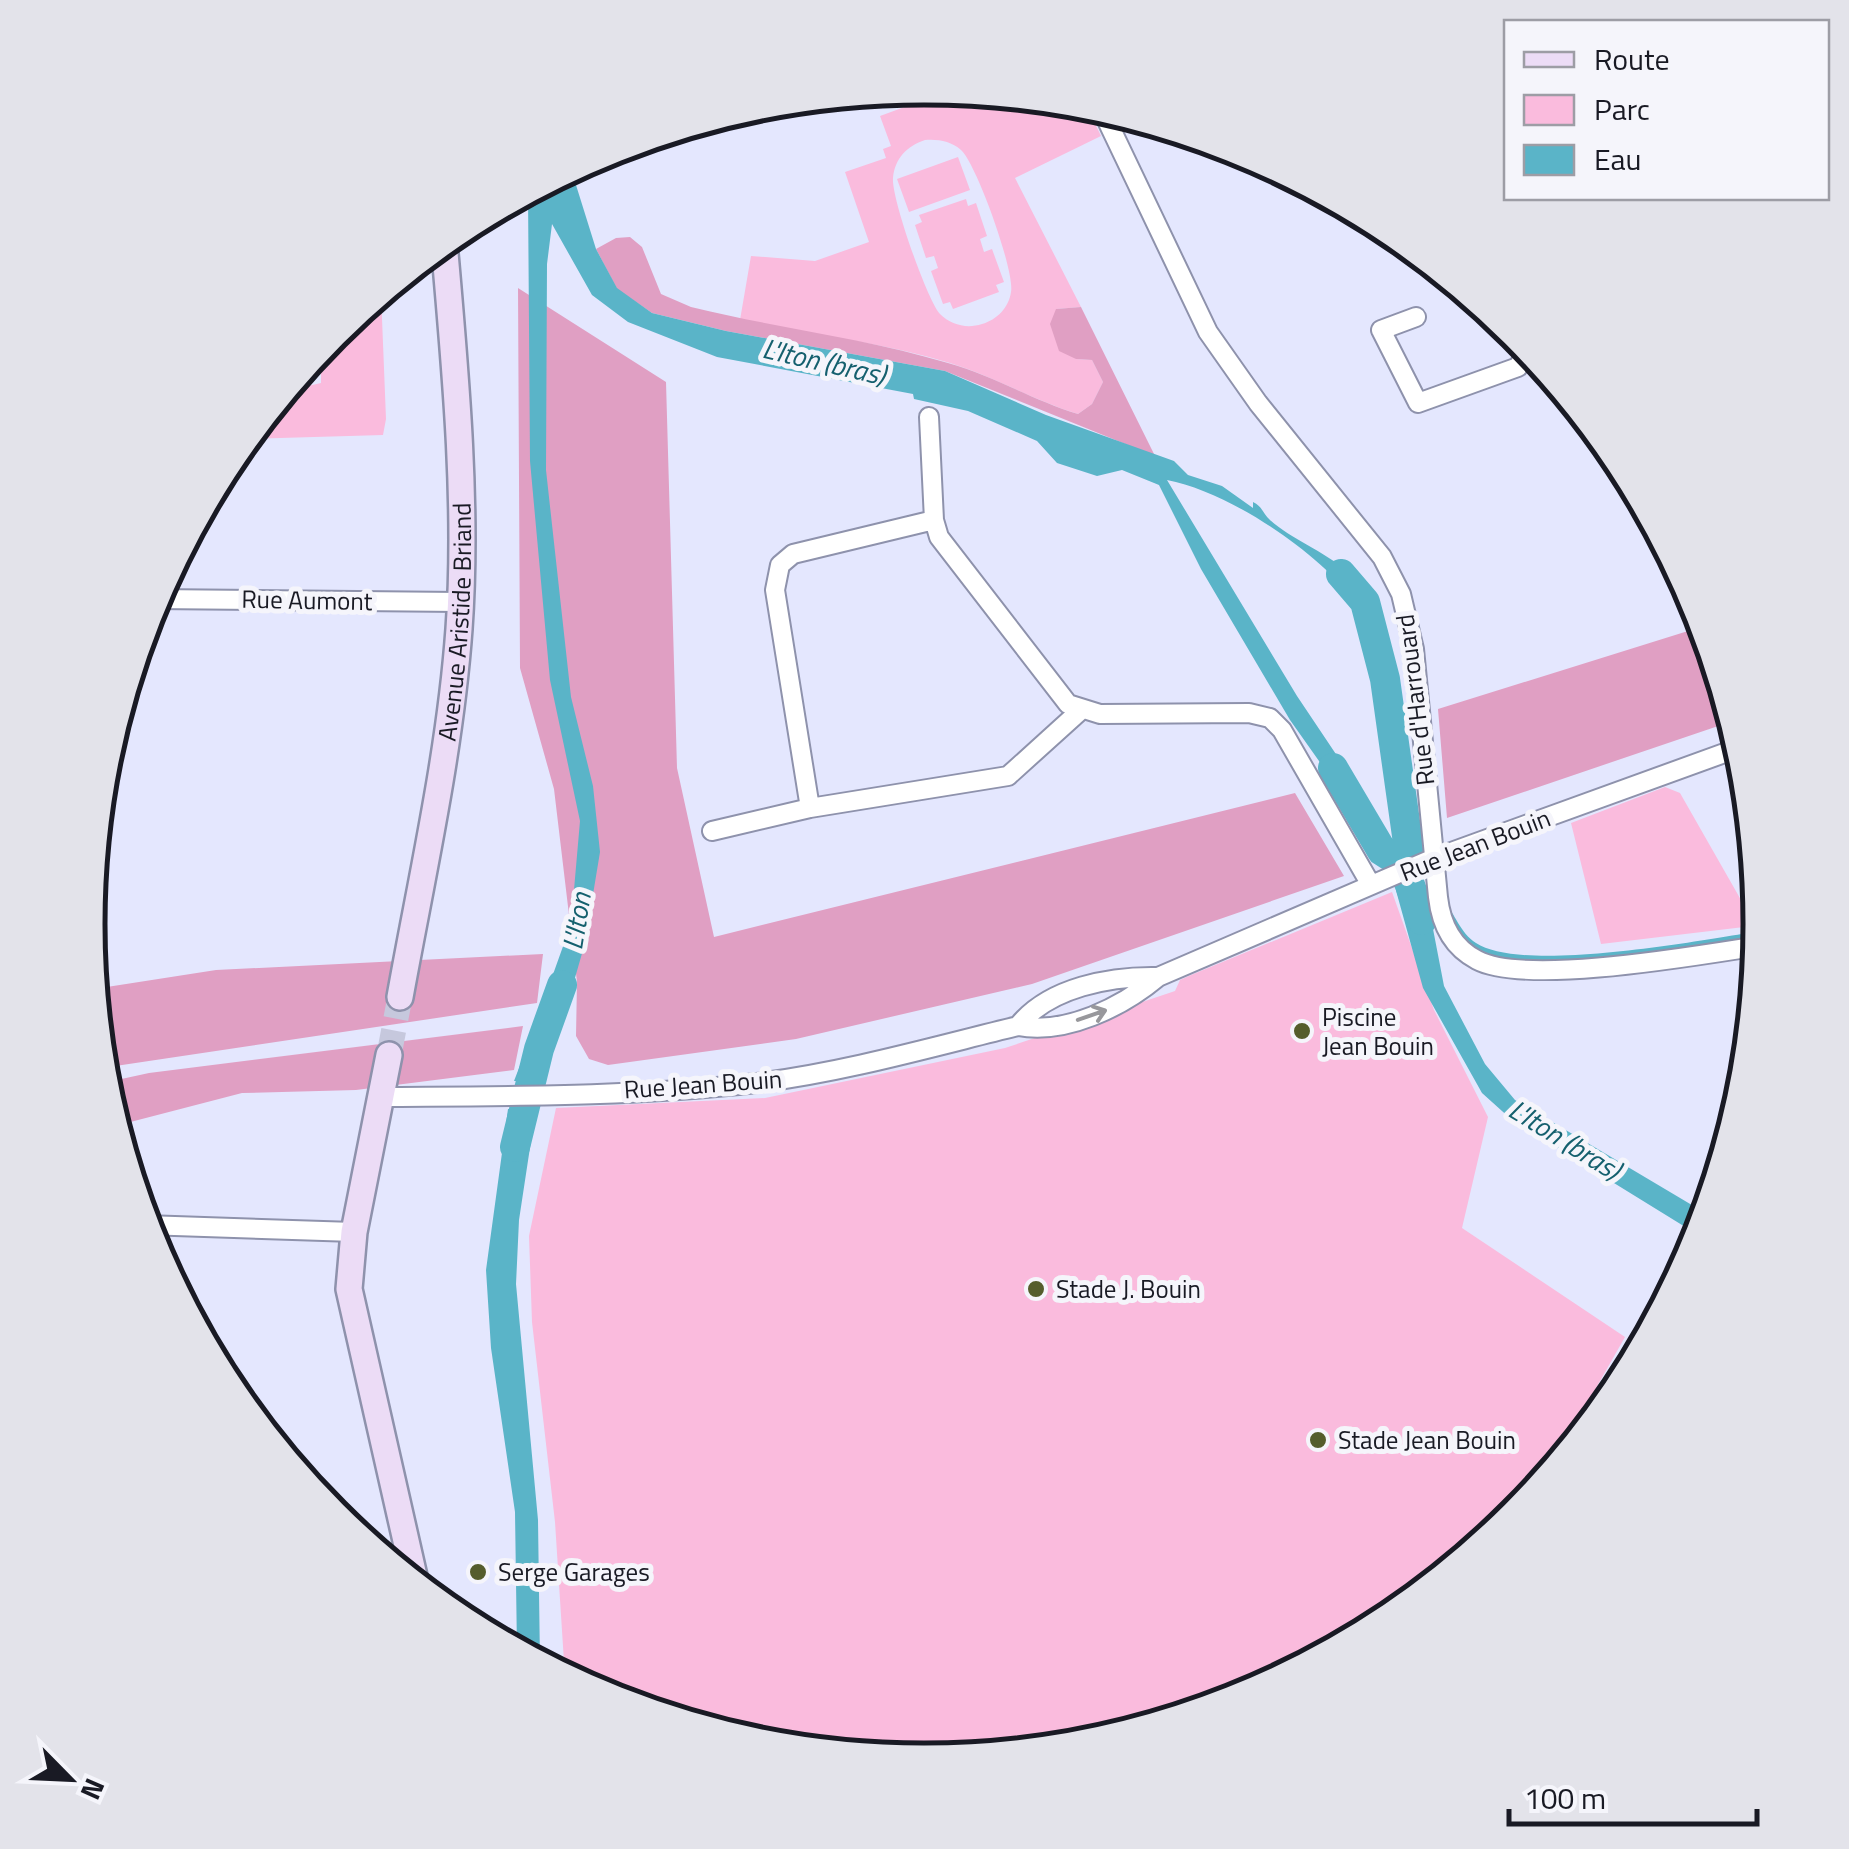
<svg xmlns="http://www.w3.org/2000/svg" width="1849" height="1849" viewBox="0 0 1849 1849" font-family="'Titillium Web',sans-serif">
<style>
.green{fill:#fabbdd;fill-rule:evenodd}
.forest{fill:#e09fc3}
.water{fill:#5ab4c8}
.lines{fill:none;stroke-linecap:round;stroke-linejoin:round}
.river{stroke:#5ab4c8;stroke-width:30}
.secondary-tunnel{stroke:#c6c8dd;stroke-width:25;stroke-dasharray:25 12;stroke-linecap:butt}
.street-casing{stroke:#8e92ac;stroke-width:22}
.secondary-casing{stroke:#8e92ac;stroke-width:30}
.street{stroke:#fff;stroke-width:18}
.secondary{stroke:#ecdcf6;stroke-width:25}
.oneway{stroke:#98989c}
.poi-dot{fill:#555d2c;stroke:#f5f5fb;stroke-width:4}
.labels{text-anchor:middle;dominant-baseline:central;stroke-width:10;stroke-linejoin:round;paint-order:stroke}
.street-label{font-size:25px;fill:#191a24;stroke:#f5f5fb}
.poi-label{font-size:25px;fill:#191a24;stroke:#f5f5fb;text-anchor:start}
.water-label{font-size:28px;font-style:italic;fill:#15606e;stroke:#f5f5fb}
.rim{fill:none;stroke:#191a24;stroke-width:5}
</style>
<rect width="100%" height="100%" fill="#e4e7fe"/>
<path class="green" d="M951,90L1085,103L1101,136L1015,178L1081,307L1056,309L1076,359L1092,360L1103,382L1092,404L1078,414C1033,400 995,377 950,363C882,342 810,335 740,320L751,256L815,261L869,242L845,172L886,158L883,149L891,146L880,116ZM925,140C938,139 951,141 961,150C976,163 1015,271 1011,292C1009,307 997,320 982,324C967,329 951,325 940,314C927,300 891,197 893,178C895,158 907,146 925,140Z
M958,157L970,190L909,212L897,179Z
M966,199L968,206L976,203L987,236L980,239L984,252L992,249L1004,282L996,285L999,292L953,309L950,302L943,304L931,271L938,268L934,256L926,258L915,225L922,222L919,215Z
M381,293L386,419L383,435L245,439L289,385L295,389L321,383V368L329,366V337Z
M1665,787L1680,793L1745,907L1760,910L1761,925L1601,944L1571,823Z
M1392,892L1434,1010L1488,1117L1462,1228L1625,1337L1538,1490L1516,1517L1389,1621L1244,1698L1087,1746L924,1761L757,1744L604,1698L565,1677L555,1522L532,1322L529,1236L556,1108L765,1098L1005,1048L1175,991L1180,980L1191,975Z"/>
<path class="forest" d="M630,237L642,247L661,294L691,307C776,328 865,338 948,363C994,376 1032,400 1078,414L1092,404L1103,382L1092,360L1076,359L1059,351L1050,324L1056,309L1081,307L1155,456L945,371L726,331L652,313L617,289L596,249L616,238Z
M518,288L666,382L677,768L714,937L1295,793L1344,876L1032,984L796,1039L608,1065L589,1059L576,1036L577,982L554,789L520,668Z
M1704,626L1733,721L1447,818L1438,709Z
M543,954L537,1003L102,1068L94,989L216,970Z
M523,1026L514,1070L356,1090L242,1093L115,1126L103,1087V1083L149,1073Z"/>
<path class="water" d="M571,169L596,249L617,288L652,313L726,331L945,371L1046,415L1174,461L1188,475L1222,486L1253,508V502C1263,507 1263,514 1270,520C1291,539 1324,551 1348,572L1353,566L1371,599L1358,605C1320,553 1230,492 1167,480L1297,696L1364,796L1348,802L1290,720L1201,569L1159,485L1122,470L1097,476L1057,463L1037,441L968,411L914,399L913,394L717,357L628,322L592,295L552,224L547,264L546,470L571,697L593,786L600,852L585,943L562,1023L536,1022L571,924L580,821L550,680L530,461L528,192Z
M1390,679L1407,785L1394,791L1378,680Z
M1411,805L1416,852L1383,866L1358,825L1378,818L1397,849L1401,848L1396,812Z
M1423,877L1444,986L1485,1064L1515,1100L1707,1214C1681,1301 1626,1383 1569,1452L1604,1384L1695,1233L1512,1120L1482,1093L1423,988L1395,887Z
M1444,902C1455,913 1460,933 1476,943C1523,974 1702,940 1761,931L1760,936C1703,945 1532,979 1484,956C1461,946 1453,922 1444,902Z
M531,1037L557,1039L541,1081H514Z
M536,1108L519,1220L516,1284L538,1520L540,1663L517,1651L515,1512L491,1348L486,1270L508,1109Z"/>
<g class="lines">
<path class="river" d="M1341,574L1365,602L1385,679L1409,850
M1333,768L1382,851L1396,860L1409,882L1422,920
M515,1147L539,1049L562,985"/>
<path class="secondary-tunnel" d="M389,1055L400,997"/>
<g class="street-casing">
<path id="street" d="M1101,108L1208,332L1258,403L1382,557L1401,594L1414,649L1438,897C1441,924 1452,947 1477,960C1526,986 1700,955 1759,946
M1416,317L1381,330L1418,403L1518,367L1522,360L1534,354
M929,417L934,520L939,537L1068,704L1100,714L1249,713L1270,718L1282,730L1371,885
M154,599L460,602
M810,808L1008,776L1081,710
M712,831L810,808L775,590L780,565L793,554L934,520
M1018,1026C1049,987 1111,976 1158,977
M382,1097C506,1096 633,1097 757,1083C845,1072 932,1047 1018,1026C1066,1035 1122,1007 1158,977L1432,859L1741,747
M145,1225L354,1232
M155,1252L156,1226"/>
</g>
<g class="secondary-casing">
<g id="secondary">
<path id="s1" d="M400,997C422,875 450,754 459,629C468,504 455,367 444,242"/>
<path d="M389,1055L354,1232L349,1289L416,1585"/>
</g>
</g>
<use href="#street" class="street"/>
<use href="#secondary" class="secondary"/>
</g>
<defs><path id="oneway-shaft" d="M-6 0H5M1.5-3L5.5 0L1.5 3" fill="none" stroke-width="1.6" stroke-linecap="round" stroke-linejoin="round" transform="scale(2.5)"/></defs>
<use class="oneway" href="#oneway-shaft" transform="translate(1092 1015) rotate(-19)"/>
<g class="poi-dot">
<circle cx="1302" cy="1031" r="10"/>
<circle cx="1036" cy="1289" r="10"/>
<circle cx="1318" cy="1440" r="10"/>
<circle cx="478" cy="1572" r="10"/>
</g>
<g class="labels">
<g class="street-label">
<text transform="translate(307 600) rotate(1)">Rue Aumont</text>
<text stroke="none"><textPath href="#s1" startOffset="380">Avenue Aristide Briand</textPath></text>
<text transform="translate(1415 700) rotate(-97)">Rue d'Harrouard</text>
<text transform="translate(1475 845) rotate(-21)">Rue Jean Bouin</text>
<text transform="translate(703 1084) rotate(-4)">Rue Jean Bouin</text>
</g>
<g class="poi-label">
<text x="1322" y="1017">Piscine<tspan x="1322" dy="29">Jean Bouin</tspan></text>
<text x="1056" y="1289">Stade J. Bouin</text>
<text x="1338" y="1440">Stade Jean Bouin</text>
<text x="498" y="1572">Serge Garages</text>
</g>
<g class="water-label">
<text transform="translate(824 361) rotate(13)">L'Iton (bras)</text>
<text transform="translate(576 921) rotate(-81)">L'Iton</text>
<text transform="translate(1565 1139) rotate(32)">L'Iton (bras)</text>
</g>
</g>
<path d="M0 0H1849V1849H0ZM105 924a819 819 0 1 1 1638 0a819 819 0 1 1-1638 0Z" fill="#e3e3ea" fill-rule="evenodd"/>
<path class="rim" d="M105 924a819 819 0 1 1 1638 0a819 819 0 1 1-1638 0Z"/>
<rect x="1504" y="20" width="325" height="180" fill="#f5f5fb" stroke="#9d9da5" stroke-width="2.5"/>
<rect x="1524" y="52" width="50" height="15" fill="#ecdcf6" stroke="#9d9da5" stroke-width="2.5"/>
<text x="1594" y="70" font-size="30" fill="#191a24">Route</text>
<rect x="1524" y="95" width="50" height="30" fill="#fabbdd" stroke="#9d9da5" stroke-width="2.5"/>
<text x="1594" y="120" font-size="30" fill="#191a24">Parc</text>
<rect x="1524" y="145" width="50" height="30" fill="#5ab4c8" stroke="#9d9da5" stroke-width="2.5"/>
<text x="1594" y="170" font-size="30" fill="#191a24">Eau</text>
<g transform="translate(70 1779) rotate(114)" stroke="#f5f5fb" stroke-width="8" paint-order="stroke">
<path d="M0-8L18 38L0 25L-18 38Z" fill="#191a24"/>
<text y="-15" font-size="28" font-weight="bold" text-anchor="middle" fill="#191a24">N</text>
</g>
<path d="M1509 1809v15h248v-15" fill="none" stroke="#191a24" stroke-width="5"/>
<text x="1524" y="1809" font-size="30" fill="#191a24" stroke="#f5f5fb" stroke-width="8" paint-order="stroke">100 m</text>
</svg>
